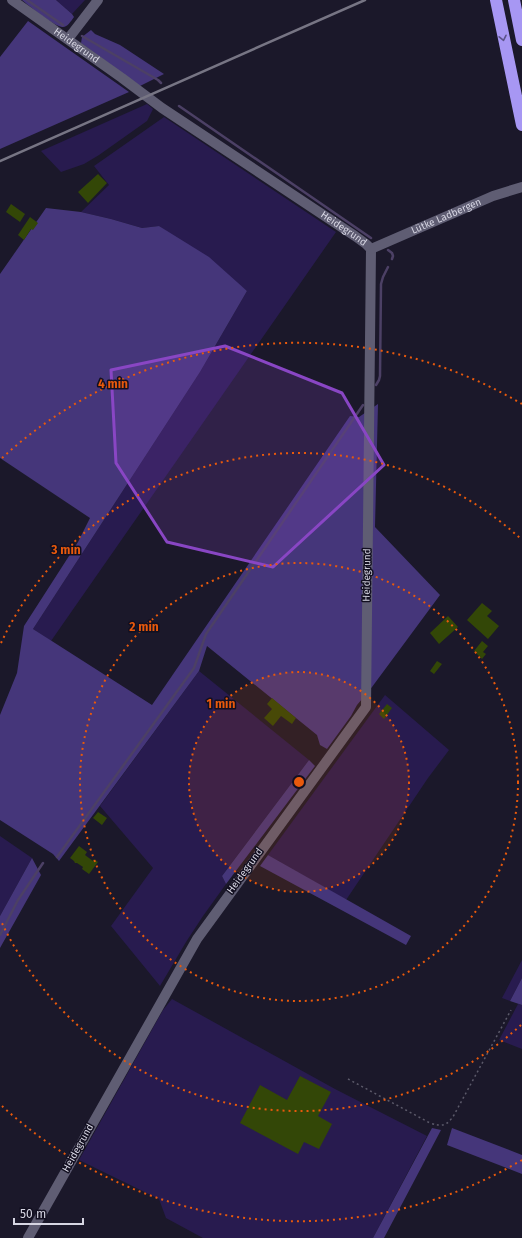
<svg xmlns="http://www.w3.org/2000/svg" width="522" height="1238" viewBox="0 0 522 1238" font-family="'Fira Sans',sans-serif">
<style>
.green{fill:#281b4f}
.forest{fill:#45367a}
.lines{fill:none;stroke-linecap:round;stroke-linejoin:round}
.stream{stroke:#4c4065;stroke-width:2.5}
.building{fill:#334707}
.path{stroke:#5c5a6a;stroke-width:1.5;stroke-dasharray:2 3;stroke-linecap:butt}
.minor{stroke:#5f5d73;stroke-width:10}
.highway{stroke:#a797f3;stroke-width:12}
.rail{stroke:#777584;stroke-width:2.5}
.oneway{stroke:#5c538a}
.marked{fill:#8946c4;fill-opacity:0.2;stroke:#8946c4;stroke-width:3;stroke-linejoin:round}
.ring{fill:none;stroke:#e8590c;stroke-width:2;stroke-dasharray:2 4}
.labels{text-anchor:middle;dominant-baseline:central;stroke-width:3;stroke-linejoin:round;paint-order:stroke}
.street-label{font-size:10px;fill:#d7d6e3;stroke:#120f20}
.centre{fill:#e8590c;stroke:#120f20;stroke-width:2}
.ring-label{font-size:12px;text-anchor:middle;font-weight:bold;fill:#e8590c;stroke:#120f20;stroke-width:3;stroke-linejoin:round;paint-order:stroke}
</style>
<rect width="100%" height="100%" fill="#1b182a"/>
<path class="green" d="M56,0H85L72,14Z
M147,104L153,109L147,121L99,155L84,164L61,172L41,151Z
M164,117L336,232L51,641L33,629L200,372L247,291L159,226L142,228L111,219L81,212L109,185L94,166Z
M199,671L309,760L222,876L226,884L203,916L186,942L160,986L111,926L153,868L100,806Z
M385,695L449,750L428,778L346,900L268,855Z
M0,836L32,858L0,916Z
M522,960V978L510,1001L502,998Z
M172,999L335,1089L427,1136L373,1238H203L166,1218L159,1199L79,1160L163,1010Z
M518,1004L522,1005V1049L499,1040Z"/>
<path class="forest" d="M22,0H56L72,14L74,17C71,21 67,28 62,27C54,26 29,6 22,0Z
M28,21L129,92L0,149V57Z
M91,30L95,34L120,45L164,74L140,86L81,43L82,37Z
M46,208L81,212L111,219L142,228L159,226L209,257L247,291L200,372L33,629L152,705L350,416L359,417L378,404L375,527L440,595L372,687L357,705L351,716L327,749L320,745L317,735L207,646L199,671L59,861L53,854L0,820V715L17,673L24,626L78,542L90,518L0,458V274Z
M309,760L315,766L226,884L222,876Z
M268,855L411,936L406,945L260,866Z
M32,858L41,875L0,948V916Z
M522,978V1005L510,1001Z
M432,1128L441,1130L384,1238H373Z
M452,1128L522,1155V1174L447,1145Z"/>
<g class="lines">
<path class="stream" d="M27,0L63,25
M82,36L158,80L161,83
M179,106L371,238
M388,250L392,253L393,256L392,259
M376,385L379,380L380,376L381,284L383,277L388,267
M57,857L194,668L206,634L363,405
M0,935L18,900L43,863"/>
</g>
<path class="building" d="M98,174L107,183L88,203L78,192Z
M11,204L25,214L20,222L6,212Z
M30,217L38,223L33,230L31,229L24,240L18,235Z
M482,603L492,611L487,616L499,626L488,639L467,620Z
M448,616L458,627L439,644L430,633Z
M482,641L488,646L483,652L486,654L482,659L474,651Z
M437,661L442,664L434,674L430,671Z
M272,698L296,718L292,724L281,716L273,726L264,718L272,709L267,704Z
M387,704L392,708L384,719L379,714Z
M98,812L107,818L102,825L93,818Z
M79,846L87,852L85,855L93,861L94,859L98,862L89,874L82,869L83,867L77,863H75L74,861L70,858Z
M300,1076L331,1092L318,1116L332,1124L319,1149L304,1142L298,1154L240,1123L260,1085L287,1100Z"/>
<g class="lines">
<path class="path" d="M348,1079L430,1123C442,1127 447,1126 454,1115L511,1010"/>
<g class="minor">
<path id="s1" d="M12,0L122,78L162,108L355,236L366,244L371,249L366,707L197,939L28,1238"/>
<path d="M68,39L98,0"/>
<path id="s2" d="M371,249L493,196L522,187"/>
</g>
<path class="highway" d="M496,0L522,125
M514,0L522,40"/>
<path class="rail" d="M0,161L365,0"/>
</g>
<defs><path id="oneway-chevron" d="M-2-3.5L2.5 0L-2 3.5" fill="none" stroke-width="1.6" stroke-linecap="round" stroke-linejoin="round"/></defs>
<use class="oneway" href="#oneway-chevron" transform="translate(503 38) rotate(78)"/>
<path class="marked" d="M225,346L342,393L384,465L273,567L167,542L116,463L111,370Z"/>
<circle cx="299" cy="782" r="110" fill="#e8590c" fill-opacity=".12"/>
<g class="ring">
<circle cx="299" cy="782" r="110"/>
<circle cx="299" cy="782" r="219"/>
<path d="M521 1025A329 329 0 0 1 1 921M1 643A329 329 0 0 1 521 539"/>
<path d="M522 1160A439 439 0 0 1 2 1106M2 458A439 439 0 0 1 522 404"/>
</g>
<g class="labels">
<g class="street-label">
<text stroke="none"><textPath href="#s1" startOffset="79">Heidegrund</textPath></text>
<text stroke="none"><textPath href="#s2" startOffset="82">Lütke Ladbergen</textPath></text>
<text stroke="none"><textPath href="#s1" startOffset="403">Heidegrund</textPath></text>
<text transform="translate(367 575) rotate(-89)">Heidegrund</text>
<text transform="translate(245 871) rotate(-54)">Heidegrund</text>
<text transform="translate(78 1148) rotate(-61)">Heidegrund</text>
</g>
</g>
<circle cx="299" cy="782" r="6" class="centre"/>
<g class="ring-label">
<text x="113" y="388">4 min</text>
<text x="66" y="554">3 min</text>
<text x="144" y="631">2 min</text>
<text x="221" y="708">1 min</text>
</g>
<path d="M14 1218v6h69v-6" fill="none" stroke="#d7d6e3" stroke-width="2"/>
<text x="20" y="1218" font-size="12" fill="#d7d6e3" stroke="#120f20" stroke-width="3" paint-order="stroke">50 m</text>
</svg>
